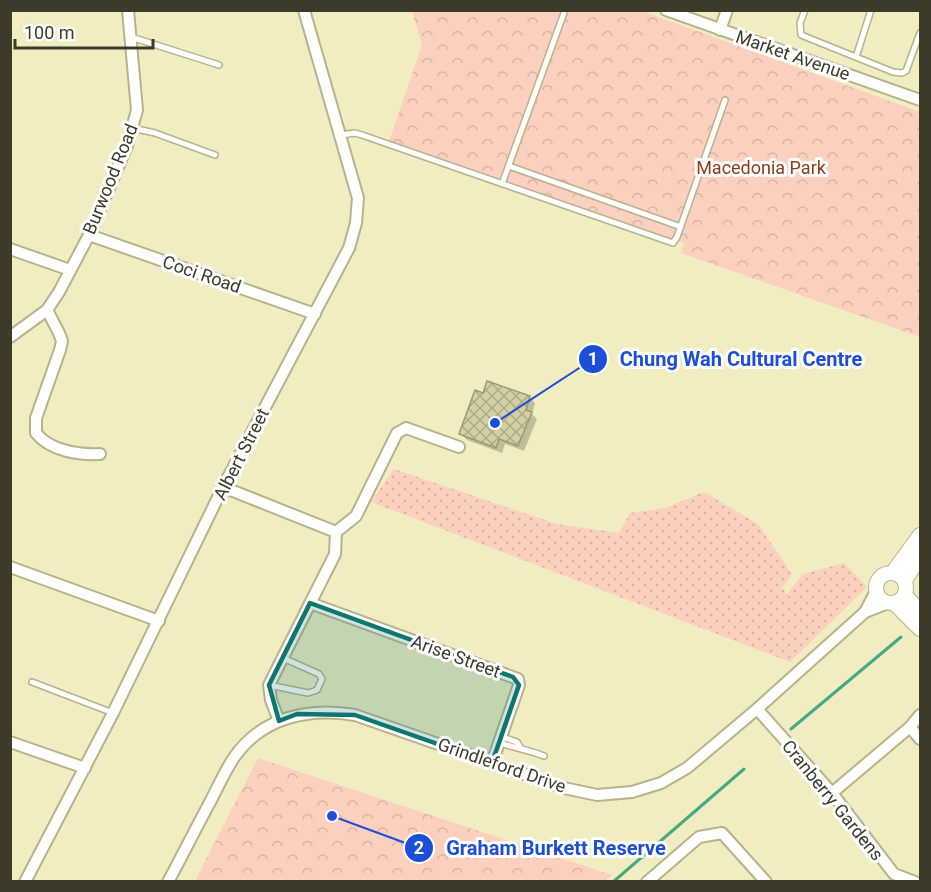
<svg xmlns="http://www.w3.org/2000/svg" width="931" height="892" viewBox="0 0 931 892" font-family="Roboto,sans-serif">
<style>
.grass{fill:url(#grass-dots)}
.park{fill:url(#park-crowns)}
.shadow{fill:#0003}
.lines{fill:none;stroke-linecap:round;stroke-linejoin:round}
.stream{stroke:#44aa81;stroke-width:3}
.building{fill:url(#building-cross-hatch);stroke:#9d9970;stroke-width:1.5}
.service-casing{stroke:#b7b389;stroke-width:8}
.minor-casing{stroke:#b7b389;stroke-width:14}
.tertiary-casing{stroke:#b7b389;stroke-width:16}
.service{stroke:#fff;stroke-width:5}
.minor{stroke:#fff;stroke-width:10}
.tertiary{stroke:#fff;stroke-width:14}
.marked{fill:#0f766e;fill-opacity:0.2;stroke:#0f766e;stroke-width:4.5;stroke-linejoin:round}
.labels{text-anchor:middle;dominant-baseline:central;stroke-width:6;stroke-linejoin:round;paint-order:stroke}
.street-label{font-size:18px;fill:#3c3b29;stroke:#fff}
.park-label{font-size:18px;fill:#8a3d19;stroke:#fff}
.leader{fill:none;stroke:#1d4ed8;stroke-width:2}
.callout-dot{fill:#1d4ed8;stroke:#fff;stroke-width:2}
.mark-label{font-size:18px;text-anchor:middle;font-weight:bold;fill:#fff}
.callout-label{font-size:20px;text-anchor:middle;font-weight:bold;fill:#1d4ed8;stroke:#fff;stroke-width:6;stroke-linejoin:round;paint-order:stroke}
</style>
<defs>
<pattern id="grass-dots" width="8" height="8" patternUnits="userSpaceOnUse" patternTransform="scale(1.5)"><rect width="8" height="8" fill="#fcd0be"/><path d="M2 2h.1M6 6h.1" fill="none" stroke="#d9b4a3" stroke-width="1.8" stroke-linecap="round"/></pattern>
<pattern id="park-crowns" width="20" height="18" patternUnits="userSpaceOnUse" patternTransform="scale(1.5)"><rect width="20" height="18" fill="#fcd0be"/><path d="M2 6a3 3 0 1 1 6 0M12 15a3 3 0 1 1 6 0" fill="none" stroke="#d9b4a3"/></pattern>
<pattern id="building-cross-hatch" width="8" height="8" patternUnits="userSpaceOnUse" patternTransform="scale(1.5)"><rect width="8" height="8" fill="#d4d0a5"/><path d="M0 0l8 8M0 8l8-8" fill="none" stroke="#adaa86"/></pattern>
</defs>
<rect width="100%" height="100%" fill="#f1edc1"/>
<path class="grass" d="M394,469L557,524L619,533L630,513L665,508L704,492L758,524L792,574L782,588L787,594L803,574L844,563L867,587L790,662L371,502Z"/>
<path class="park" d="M412,11H642L920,112V337L681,253L684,243L389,141L422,45Z
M258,758L612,875L604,882L195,881Z"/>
<path class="shadow" d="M484,395L529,397L535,403L532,414L537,419L524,451L505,444L502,453L467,440L461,434Z"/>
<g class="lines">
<path class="stream" d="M791,729L901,637
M613,882L744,769"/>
</g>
<path class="building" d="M487,381L530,396L526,410L532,412L518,446L499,439L496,448L459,434L475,390L483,393Z"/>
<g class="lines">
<g class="service-casing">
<path id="service" d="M805,10L800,23L801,35L893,72L902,73L906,71L920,33
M131,37L219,65
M856,57L871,10
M132,128L155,133L215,155
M340,135L355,133L362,135L673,243L677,237L725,100
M509,166L681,227
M502,184L564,13
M32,682L113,713
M269,685L308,693L317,690L322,679L319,674L283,658
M502,737L517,742L520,747
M500,743C515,748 529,750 544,756"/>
</g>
<g class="minor-casing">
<path id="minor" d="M666,10L920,100
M720,30L727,10
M89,235L315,314
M10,249L70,270
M47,310L59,333L62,341L60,350L36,418V433C50,451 79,455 100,454
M10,337L47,310L59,292L89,235L127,146L137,110L128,10
M223,487L336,532
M336,532L356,516L397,433L406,428L459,447
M10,567L159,621
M310,603L518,679L519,685L492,763
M865,612L876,591
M757,709L832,793L894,874L915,882
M279,721L271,700L269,685L335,554L336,532
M910,727L920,739
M10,742L85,768
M832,793L910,727L920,715
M25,882L113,713L223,487L349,248L356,223L358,198L304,10
M168,882C182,856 195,830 209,804C217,789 224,773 233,759C261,717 309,707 355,715L564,788L597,795L632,792L661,783L687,768L757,709L865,612L888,603
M647,882L699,837L722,833L766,882"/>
</g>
<g class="tertiary-casing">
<path id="tertiary" d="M893,572L920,535
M876 588a15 15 0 1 1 30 0a15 15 0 1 1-30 0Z
M905,581L920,556
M905,595L920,611
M894,603L920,629"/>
</g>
<use href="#service" class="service"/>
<use href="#minor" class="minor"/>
<use href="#tertiary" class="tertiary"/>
</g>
<path class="marked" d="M310,603L513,677L519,685L492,763L355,715L297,714L279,721L269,685Z"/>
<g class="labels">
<g class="street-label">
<text transform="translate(793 55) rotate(19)">Market Avenue</text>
<text transform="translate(110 179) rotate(-68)">Burwood Road</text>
<text transform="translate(202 274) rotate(19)">Coci Road</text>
<text transform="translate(241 454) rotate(-63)">Albert Street</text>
<text transform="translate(456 656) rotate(20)">Arise Street</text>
<text transform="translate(502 765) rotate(19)">Grindleford Drive</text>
<text transform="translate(833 800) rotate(51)">Cranberry Gardens</text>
</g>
<g class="park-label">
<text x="761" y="167">Macedonia Park</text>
</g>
</g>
<path class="leader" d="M495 423L593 359M332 816L419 848"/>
<g class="callout-dot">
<circle cx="495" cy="423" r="6"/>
<circle cx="332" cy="816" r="6"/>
<circle cx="593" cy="359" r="15"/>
<circle cx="419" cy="848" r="15"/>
</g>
<g class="mark-label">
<text x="593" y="365">1</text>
<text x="419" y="854">2</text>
</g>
<g class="callout-label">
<text x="741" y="366">Chung Wah Cultural Centre</text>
<text x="556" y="855">Graham Burkett Reserve</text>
</g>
<rect width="931" height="892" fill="none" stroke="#3c3b29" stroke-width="24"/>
<path d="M15 39v9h138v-9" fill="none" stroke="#3c3b29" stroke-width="3"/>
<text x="24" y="39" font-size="18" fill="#3c3b29" stroke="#ffffff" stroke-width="4.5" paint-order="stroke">100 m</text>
</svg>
